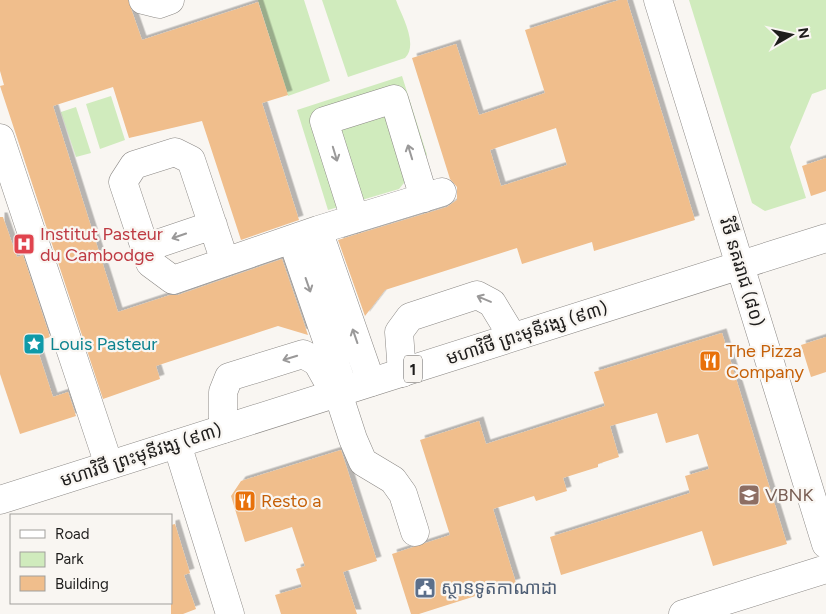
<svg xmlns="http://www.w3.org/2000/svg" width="826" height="614" viewBox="0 0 826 614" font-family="Figtree,'Noto Sans Khmer',sans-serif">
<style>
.green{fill:#d0ebbd}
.building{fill:#f0be8c;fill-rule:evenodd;filter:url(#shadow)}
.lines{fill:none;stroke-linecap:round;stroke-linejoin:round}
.minor-casing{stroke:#8b8885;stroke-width:29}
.highway-casing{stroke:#8b8885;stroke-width:29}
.minor{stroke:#fff;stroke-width:28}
.highway{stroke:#fff;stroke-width:28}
.oneway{stroke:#9a9999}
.labels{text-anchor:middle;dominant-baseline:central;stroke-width:4.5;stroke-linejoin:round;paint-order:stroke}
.shield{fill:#f9f6f2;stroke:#605e5c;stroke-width:1}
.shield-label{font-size:16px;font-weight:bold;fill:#1e1d1c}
.health-label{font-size:18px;fill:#be3a42;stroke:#f9f6f2;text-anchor:start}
.street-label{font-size:18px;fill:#1e1d1c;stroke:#f9f6f2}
.culture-label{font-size:18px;fill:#0d838f;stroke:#f9f6f2;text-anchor:start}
.food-label{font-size:18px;fill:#c56008;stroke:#f9f6f2;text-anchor:start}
.education-label{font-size:18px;fill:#785e54;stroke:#f9f6f2;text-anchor:start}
.service-label{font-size:18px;fill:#4e5e75;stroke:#f9f6f2;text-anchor:start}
</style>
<defs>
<filter id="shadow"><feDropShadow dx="4.5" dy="-4.5" stdDeviation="0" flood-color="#0004"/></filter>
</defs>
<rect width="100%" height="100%" fill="#f9f6f2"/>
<path class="green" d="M258,0H304L330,81L288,96Z
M322,0H396C401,15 419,44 405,58L348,77Z
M689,0H826V89L812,94L790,147L806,198L765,211L752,203Z
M402,76L427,155L399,189L328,210L297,110Z
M111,96L125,140L100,149L86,104Z
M76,107L91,153L76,157L61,112Z"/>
<path class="building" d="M0,0H128L142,40L258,2L288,95L262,103L299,220L241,240L202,121L129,138L113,87L53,106L118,312L170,295H178L282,259L308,335L278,326L156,366L160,379L103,399L0,86L4,85L0,71Z
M619,0H627L695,220L594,251L592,242L522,264L517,248L385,290L365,316L338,240L447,207L457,200V187L450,179L412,58L456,44L479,115L545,93L525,30ZM556,128L567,165L501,186L490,150Z
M826,158V191L811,196L802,166Z
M0,217H3L17,257L23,255L50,337L35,342L53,397L68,392L76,416L20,434L0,374Z
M722,333L787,544L713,566L702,531L561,575L550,537L690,493L685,476L709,469L698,434L666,443L657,413L610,426L619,457L598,464V467L563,478L567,491L536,501L534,496L493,509L516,583L419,614H411L392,554L450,535L420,440L479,421L486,444L605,406L594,372Z
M826,337V372L811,377L801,345Z
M341,450L377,561L343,572L357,614H281L275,595L302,587L296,569L305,566L292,527L245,542L231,496L241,481Z
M175,524L190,573L184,575L196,609L183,614H171V525Z"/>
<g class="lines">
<g class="minor-casing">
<path id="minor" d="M143,0L159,4L170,0
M658,0L826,544
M0,138L109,465
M175,152L191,160L225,262L173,280L150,263L123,182L134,165Z
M355,219L324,121L394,99L424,198
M318,230L371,382
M292,239L342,384
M145,248L213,225
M225,262L318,230L442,192
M402,373L399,332L410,317L477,295L492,303L512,336
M338,393L353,439L363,462L393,480L403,494L415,532
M223,429V392L229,377L303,354L317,362L335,394
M177,444L230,614
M683,614L826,569"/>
</g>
<g class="highway-casing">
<path id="highway" d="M0,500L826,238"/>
</g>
<use href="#minor" class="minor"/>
<use href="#highway" class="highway"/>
</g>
<defs><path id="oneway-shaft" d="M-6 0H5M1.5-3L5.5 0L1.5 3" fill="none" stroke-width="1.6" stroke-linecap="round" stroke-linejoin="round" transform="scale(1.25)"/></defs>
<g class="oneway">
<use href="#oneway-shaft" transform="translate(410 152) rotate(-107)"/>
<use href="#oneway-shaft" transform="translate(335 154) rotate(73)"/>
<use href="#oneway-shaft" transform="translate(179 236) rotate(161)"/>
<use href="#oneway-shaft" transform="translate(308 285) rotate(71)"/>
<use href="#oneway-shaft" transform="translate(484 299) rotate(-157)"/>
<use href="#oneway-shaft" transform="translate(355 336) rotate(-109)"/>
<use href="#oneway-shaft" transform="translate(290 358) rotate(163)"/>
</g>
<defs>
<g id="hospital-square" transform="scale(1.125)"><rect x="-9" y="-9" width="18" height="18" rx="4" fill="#e0444e" stroke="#f9f6f2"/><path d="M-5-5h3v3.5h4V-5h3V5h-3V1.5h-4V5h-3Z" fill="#fff"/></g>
<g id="sight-square" transform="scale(1.125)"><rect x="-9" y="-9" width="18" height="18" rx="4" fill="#0f9aa8" stroke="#f9f6f2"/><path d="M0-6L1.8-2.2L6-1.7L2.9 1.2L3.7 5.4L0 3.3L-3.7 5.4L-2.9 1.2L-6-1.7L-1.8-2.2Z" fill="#fff"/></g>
<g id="restaurant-square" transform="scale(1.125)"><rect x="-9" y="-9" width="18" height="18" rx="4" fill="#e8710a" stroke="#f9f6f2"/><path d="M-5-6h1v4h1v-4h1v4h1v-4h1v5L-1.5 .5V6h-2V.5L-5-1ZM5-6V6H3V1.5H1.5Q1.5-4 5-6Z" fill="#fff"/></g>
<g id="school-square" transform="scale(1.125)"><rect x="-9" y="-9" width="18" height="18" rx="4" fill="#8d6e63" stroke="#f9f6f2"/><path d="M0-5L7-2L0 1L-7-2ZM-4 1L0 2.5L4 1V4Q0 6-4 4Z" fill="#fff"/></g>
<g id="civic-square" transform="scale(1.125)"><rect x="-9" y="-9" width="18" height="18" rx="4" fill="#5c6f8a" stroke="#f9f6f2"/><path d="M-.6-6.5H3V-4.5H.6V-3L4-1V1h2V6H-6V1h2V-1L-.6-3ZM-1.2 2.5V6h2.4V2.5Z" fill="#fff"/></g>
</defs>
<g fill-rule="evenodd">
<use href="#hospital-square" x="24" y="244"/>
<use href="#sight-square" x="34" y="344"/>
<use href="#restaurant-square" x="710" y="361"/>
<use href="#school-square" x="749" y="495"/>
<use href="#restaurant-square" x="245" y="501"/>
<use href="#civic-square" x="425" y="588"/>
</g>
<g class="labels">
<rect class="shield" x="404" y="355.5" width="18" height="27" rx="4"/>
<g class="shield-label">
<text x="413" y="369">1</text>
</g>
<g class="health-label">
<text x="40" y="234">Institut Pasteur<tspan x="40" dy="21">du Cambodge</tspan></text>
</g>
<g class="street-label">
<text transform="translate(742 272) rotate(73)">វិថី នគររាជ (៨០)</text>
<text transform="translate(527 333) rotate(-18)">មហាវិថី ព្រះមុនីវង្ស (៩៣)</text>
<text transform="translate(141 455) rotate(-18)">មហាវិថី ព្រះមុនីវង្ស (៩៣)</text>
</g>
<g class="culture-label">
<text x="50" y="344">Louis Pasteur</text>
</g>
<g class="food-label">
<text x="726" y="351">The Pizza<tspan x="726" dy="21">Company</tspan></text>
<text x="261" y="501">Resto a</text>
</g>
<g class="education-label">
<text x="765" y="495">VBNK</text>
</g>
<g class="service-label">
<text x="441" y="588">ស្ថានទូតកាណាដា</text>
</g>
</g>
<rect x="10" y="514" width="162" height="90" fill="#f9f6f2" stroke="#a19f9c"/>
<rect x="20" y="530" width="25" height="8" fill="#ffffff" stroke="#a19f9c"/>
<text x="55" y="539" font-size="15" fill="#1e1d1c">Road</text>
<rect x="20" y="552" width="25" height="15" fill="#d0ebbd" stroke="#a19f9c"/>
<text x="55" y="564" font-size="15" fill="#1e1d1c">Park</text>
<rect x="20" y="576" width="25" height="15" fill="#f0be8c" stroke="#a19f9c"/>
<text x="55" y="589" font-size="15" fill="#1e1d1c">Building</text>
<g transform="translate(791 35) rotate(81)" stroke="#f9f6f2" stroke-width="4" paint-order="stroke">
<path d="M0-4L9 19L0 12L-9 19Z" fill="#1e1d1c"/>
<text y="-8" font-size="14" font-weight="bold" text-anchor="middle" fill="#1e1d1c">N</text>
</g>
</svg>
